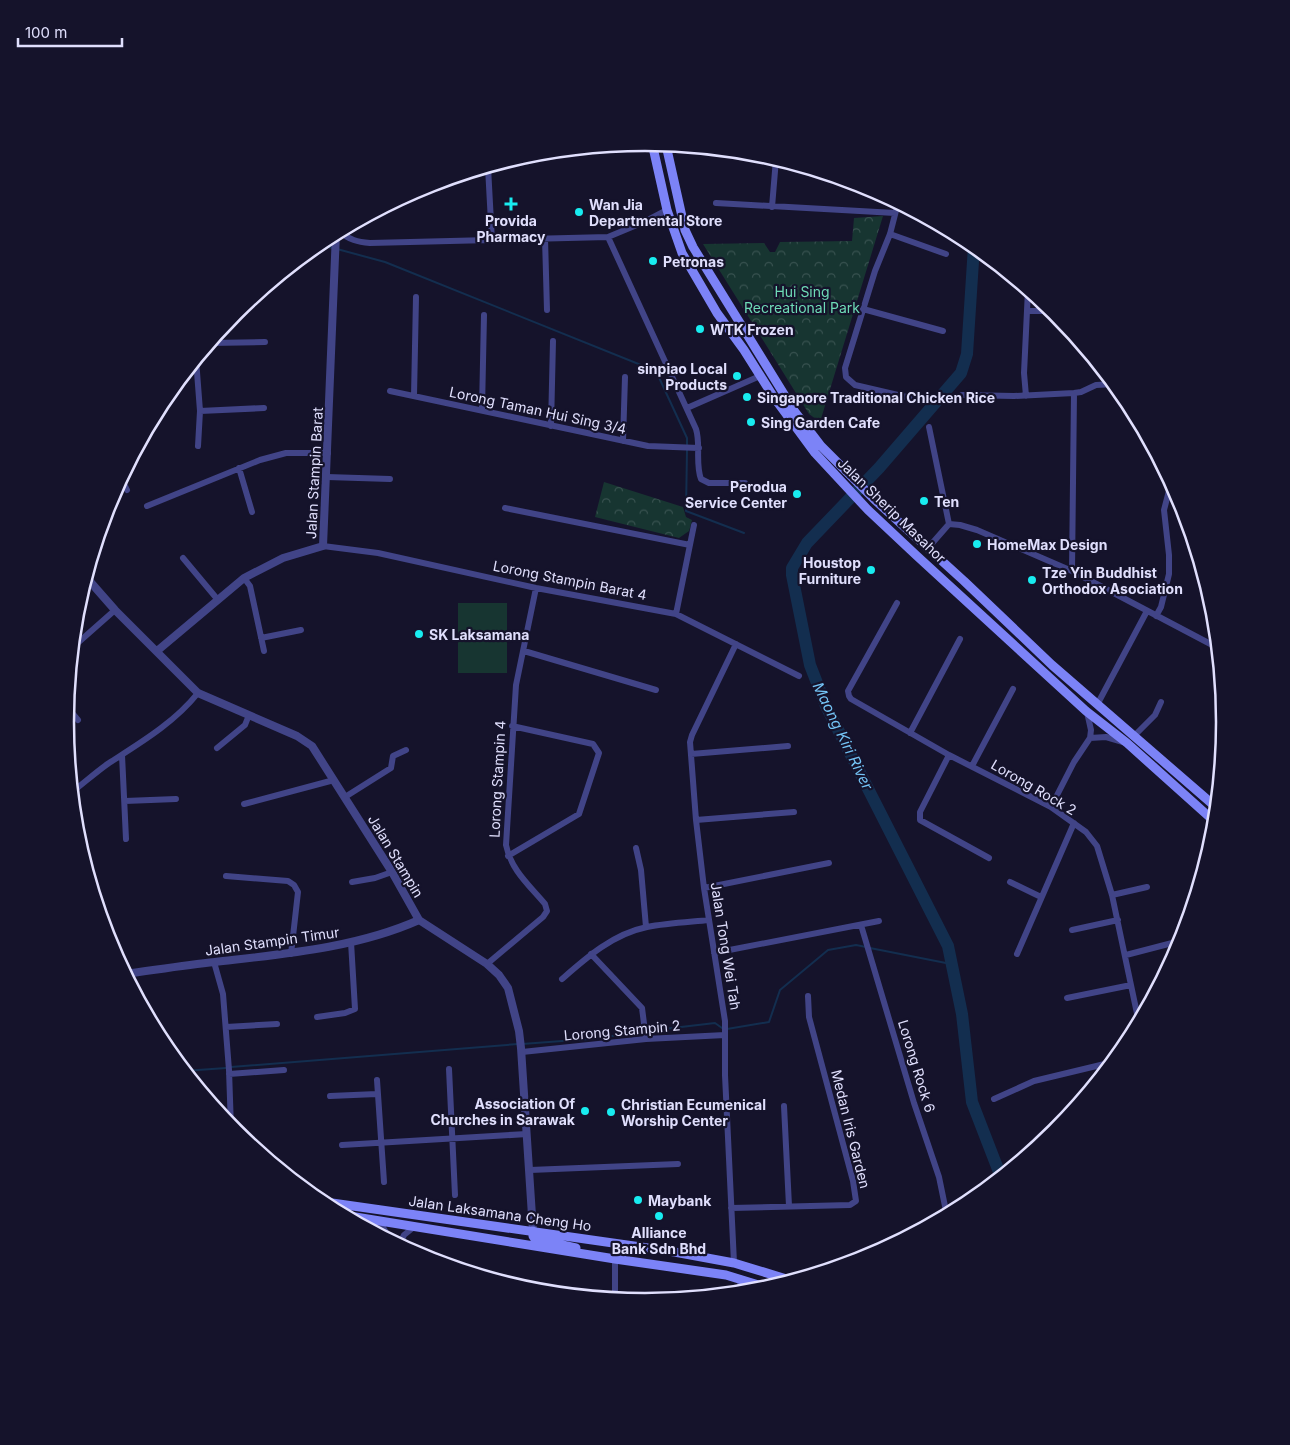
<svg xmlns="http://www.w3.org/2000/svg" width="1290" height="1445" viewBox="0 0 1290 1445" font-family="Inter,sans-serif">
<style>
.forest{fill:url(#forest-crowns)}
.pitch{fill:#173531}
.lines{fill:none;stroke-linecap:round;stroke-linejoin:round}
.stream{stroke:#132e4f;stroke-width:2}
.river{stroke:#132e4f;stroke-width:12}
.minor{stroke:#414487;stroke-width:6}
.tertiary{stroke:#414487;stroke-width:8}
.secondary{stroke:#7c83f7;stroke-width:9}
.poi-dot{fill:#18ecf0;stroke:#15132b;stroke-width:2}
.labels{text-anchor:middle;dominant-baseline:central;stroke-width:4.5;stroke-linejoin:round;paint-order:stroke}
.poi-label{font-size:14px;font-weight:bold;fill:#e0dffd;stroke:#15132b;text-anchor:start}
.park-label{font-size:14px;fill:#6edab6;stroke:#15132b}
.street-label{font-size:14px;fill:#e0dffd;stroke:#15132b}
.water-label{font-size:15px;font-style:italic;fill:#74c4f6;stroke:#15132b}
.rim{fill:none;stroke:#e0dffd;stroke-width:2.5}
</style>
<defs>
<pattern id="forest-crowns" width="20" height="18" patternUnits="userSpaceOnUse" patternTransform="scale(1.25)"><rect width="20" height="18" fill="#173531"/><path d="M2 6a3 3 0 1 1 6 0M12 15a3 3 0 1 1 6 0" fill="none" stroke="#385250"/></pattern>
</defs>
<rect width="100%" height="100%" fill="#15132b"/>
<path class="forest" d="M883,216L820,422L809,414L703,244L764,243L770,252H775L780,242L852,241L854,218Z
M604,482L683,507L686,517L692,520L689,531L679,538L595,517Z"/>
<path class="pitch" d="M458,603H507V673H458Z"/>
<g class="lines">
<path class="stream" d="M318,244L332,248
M337,249L385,262L656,371L687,438V445
M687,450L686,511L744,533
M870,948L951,964
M727,1029L769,1022L780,990L828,950L856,945L866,947
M647,1031L715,1023L722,1028
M522,1044L589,1039L642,1032
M231,1067L518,1044
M184,1071L226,1068"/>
<path class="river" d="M974,246L967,354L961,373L879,468L807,543L792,568V575L810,665L826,706L948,946L962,1014L972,1102L1001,1177"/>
<path class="minor" d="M488,167L492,241
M716,203L895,213
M898,203L890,234L875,271L845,368L846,377L855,385L915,399V401
M772,207L776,159
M339,231C349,240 358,242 370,243L608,237L644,222L667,210
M890,234L946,254
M608,237L696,429C701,445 695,463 701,479L709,483H745
M545,238L547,310
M863,309L943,331
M1027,311H1054
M210,343L265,342
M196,359L200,411L198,446
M390,391L648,446L699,448
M962,395L1014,396L1074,393L1081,392L1096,385L1114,384
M414,396L416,297
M1026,396L1024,373L1028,290
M687,408L760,376
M482,409L484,315
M200,411L264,408
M551,426L553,341
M929,427L949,524
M623,441L625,377
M239,468L252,512
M327,477L390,479
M121,478L127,490
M147,506L260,460L286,453H328
M505,508L690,545
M323,546L378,553L536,588L676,614L799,676
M928,548L949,524L960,525L977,530L1072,571L1218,648
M183,558L218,600
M1072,571L1074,393
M244,578L250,586L264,651
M897,603L848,691L849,696L851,699L949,755L1051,807L1086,832L1097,846L1112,895L1139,1023
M676,614L694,525
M1156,616L1161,607L1169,574V555L1164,510L1171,483
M261,638L301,630
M72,648L115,610
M524,651L656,690
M1097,705L1147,611
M67,707L78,720
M910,733L960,639
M1133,737L1155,715L1161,702
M1090,738L1106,737L1123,742
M217,748L245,725L249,715
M691,754L788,746
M122,755L126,839
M949,755L920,812V820L989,858
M972,766L1013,689
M72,792C84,783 96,772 109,763C140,743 174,723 198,693
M345,797L391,768L393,756L406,750
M125,801L176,799
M244,804L334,780
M1051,807L1074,762L1090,738L1091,730L1087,712
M696,820L794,812
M636,848L641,870L646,927
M508,856L579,814L599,753L593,744L512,726
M226,876L288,881L294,885L298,892L291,954
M352,882L375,878L392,872
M1010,882L1041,897
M704,888L829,863
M1112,895L1147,887
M861,925L914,1103L939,1177L947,1216
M1072,930L1118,920
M714,953L879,921
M591,954L642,1008L646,1039
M1017,954L1074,823
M1126,955L1176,942
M214,962L223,994L229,1070L231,1128
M487,964L543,917L547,911L545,904C529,885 511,870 506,845L516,685L536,588
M562,979C587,957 613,934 647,927C667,923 689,922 709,920
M1067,998L1131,985
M317,1017L345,1013L355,1009L351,942
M226,1027L277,1024
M522,1052L646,1039L725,1035
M449,1069L455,1195
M229,1074L284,1070
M377,1080L384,1182
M330,1096L377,1094
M994,1099L1034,1081L1113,1062
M784,1106L789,1206
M342,1145L527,1134
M530,1170L678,1164
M731,1208L850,1205L856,1201L853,1181L809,1017L808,996
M379,1221L392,1242
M399,1246L404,1235L414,1227
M615,1259V1300
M734,1263L725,1075V1021L704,888L696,820L690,742L692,735L736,644
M740,1278L741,1293"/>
<path class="tertiary" d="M86,577L115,610L198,693L297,736L312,746L392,872L419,920L487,964L499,975L508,988L519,1031L521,1048L533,1231
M157,651L244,578L283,558L323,546L336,233
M125,974C155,970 185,965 215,962C284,954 356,948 419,920"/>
<path class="secondary" d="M652,143L667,210L682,253L717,313L744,350L773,396L815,453L868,510L917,556L1086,711L1127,743L1215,822
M666,145L685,230L693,247L795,412L821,446L876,501L964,581L1052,665L1217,808
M318,1201L669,1251L734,1263L793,1281
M343,1215L615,1259L726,1275L768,1288
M533,1231V1236L535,1239L576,1248"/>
</g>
<g class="poi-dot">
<path d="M508.5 196.5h5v5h5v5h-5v5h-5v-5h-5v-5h5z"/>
<circle cx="579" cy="212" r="5"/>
<circle cx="653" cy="261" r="5"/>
<circle cx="700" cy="329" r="5"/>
<circle cx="737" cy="376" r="5"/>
<circle cx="747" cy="397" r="5"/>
<circle cx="751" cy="422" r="5"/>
<circle cx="797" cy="494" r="5"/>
<circle cx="924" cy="501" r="5"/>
<circle cx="977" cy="544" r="5"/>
<circle cx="871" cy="570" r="5"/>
<circle cx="1032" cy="580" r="5"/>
<circle cx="419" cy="634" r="5"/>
<circle cx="585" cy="1111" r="5"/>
<circle cx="611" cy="1112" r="5"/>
<circle cx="638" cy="1200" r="5"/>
<circle cx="659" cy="1216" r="5"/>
</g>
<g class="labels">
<g class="poi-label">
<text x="589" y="204">Wan Jia<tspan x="589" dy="16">Departmental Store</tspan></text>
<text x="511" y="220" text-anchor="middle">Provida<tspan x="511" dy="16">Pharmacy</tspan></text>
<text x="663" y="261">Petronas</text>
<text x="710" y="329">WTK Frozen</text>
<text x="727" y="368" text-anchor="end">sinpiao Local<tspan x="727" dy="16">Products</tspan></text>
<text x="757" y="397">Singapore Traditional Chicken Rice</text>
<text x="761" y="422">Sing Garden Cafe</text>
<text x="787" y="486" text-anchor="end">Perodua<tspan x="787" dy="16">Service Center</tspan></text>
<text x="934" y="501">Ten</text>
<text x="987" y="544">HomeMax Design</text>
<text x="861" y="562" text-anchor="end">Houstop<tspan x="861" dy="16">Furniture</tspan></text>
<text x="1042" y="572">Tze Yin Buddhist<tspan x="1042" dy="16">Orthodox Asociation</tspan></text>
<text x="429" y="634">SK Laksamana</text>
<text x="575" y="1103" text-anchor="end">Association Of<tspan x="575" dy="16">Churches in Sarawak</tspan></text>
<text x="621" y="1104">Christian Ecumenical<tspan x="621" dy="16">Worship Center</tspan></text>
<text x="648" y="1200">Maybank</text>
<text x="659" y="1232" text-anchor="middle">Alliance<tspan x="659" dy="16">Bank Sdn Bhd</tspan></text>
</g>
<g class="park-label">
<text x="802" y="291">Hui Sing<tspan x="802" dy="16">Recreational Park</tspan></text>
</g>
<g class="street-label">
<text transform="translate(538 410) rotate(12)">Lorong Taman Hui Sing 3/4</text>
<text transform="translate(314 473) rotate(-87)">Jalan Stampin Barat</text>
<text transform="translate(892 510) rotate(44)">Jalan Sherip Masahor</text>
<text transform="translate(570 580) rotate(11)">Lorong Stampin Barat 4</text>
<text transform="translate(497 779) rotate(-87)">Lorong Stampin 4</text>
<text transform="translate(1034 787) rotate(30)">Lorong Rock 2</text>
<text transform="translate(396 856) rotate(59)">Jalan Stampin</text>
<text transform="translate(272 941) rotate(-8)">Jalan Stampin Timur</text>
<text transform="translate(726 946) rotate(81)">Jalan Tong Wei Tah</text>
<text transform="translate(622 1030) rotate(-5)">Lorong Stampin 2</text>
<text transform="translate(917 1066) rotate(73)">Lorong Rock 6</text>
<text transform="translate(851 1129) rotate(76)">Medan Iris Garden</text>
<text transform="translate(500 1213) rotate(8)">Jalan Laksamana Cheng Ho</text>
</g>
<g class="water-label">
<text transform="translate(843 736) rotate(64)">Maong Kiri River</text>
</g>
</g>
<path d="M0 0H1290V1445H0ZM74 722a571 571 0 1 1 1142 0a571 571 0 1 1-1142 0Z" fill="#15132b" fill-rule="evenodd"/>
<path class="rim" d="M74 722a571 571 0 1 1 1142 0a571 571 0 1 1-1142 0Z"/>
<path d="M18 38v8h104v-8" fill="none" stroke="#e0dffd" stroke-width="2.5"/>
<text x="25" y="38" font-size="15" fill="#e0dffd" stroke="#15132b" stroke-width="4" paint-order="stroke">100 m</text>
</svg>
